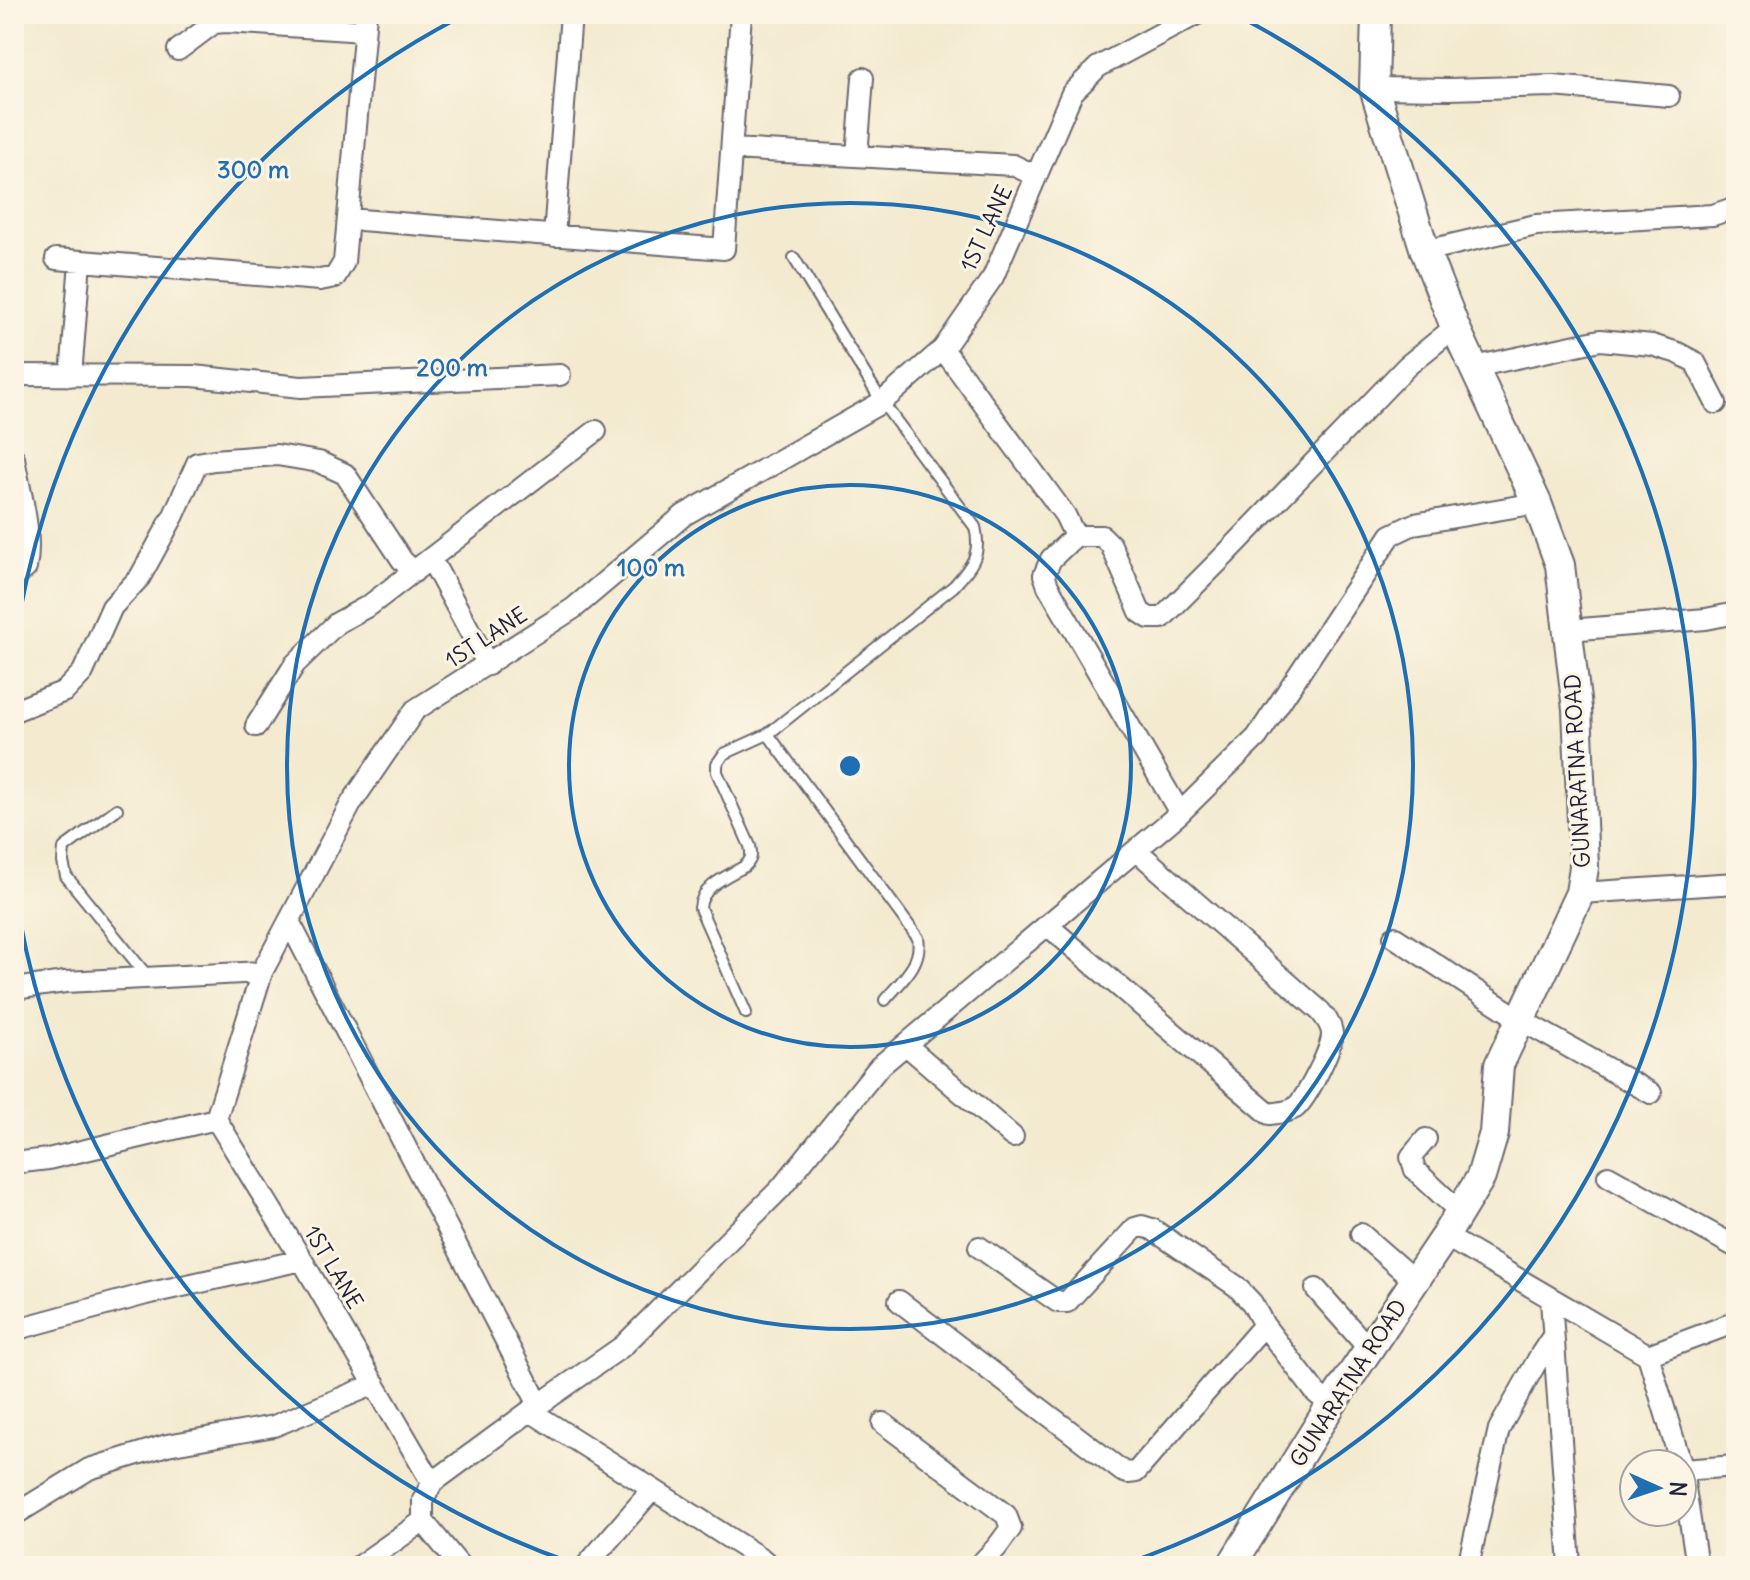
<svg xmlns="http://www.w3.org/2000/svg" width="1750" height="1580" viewBox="0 0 1750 1580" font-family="Delius,sans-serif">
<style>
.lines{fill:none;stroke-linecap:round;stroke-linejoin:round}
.lane-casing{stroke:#6b686f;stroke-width:14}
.street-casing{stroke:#6b686f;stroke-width:24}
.secondary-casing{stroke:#6b686f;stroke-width:32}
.lane{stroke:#fff;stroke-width:10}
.street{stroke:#fff;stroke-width:20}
.secondary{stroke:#fff;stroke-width:28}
.ring{fill:none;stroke:#1f6fb2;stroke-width:4}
.labels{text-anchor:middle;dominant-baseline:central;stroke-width:6;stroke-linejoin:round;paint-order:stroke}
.street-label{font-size:22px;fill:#22223b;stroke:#fcf5e5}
.centre{fill:#1f6fb2;stroke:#fcf5e5;stroke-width:4}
.ring-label{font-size:24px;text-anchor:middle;font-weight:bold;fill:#1f6fb2;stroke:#fcf5e5;stroke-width:6;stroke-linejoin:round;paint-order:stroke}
</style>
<rect width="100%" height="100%" fill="#fcf5e5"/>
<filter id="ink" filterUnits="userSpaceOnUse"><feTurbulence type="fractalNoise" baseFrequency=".0125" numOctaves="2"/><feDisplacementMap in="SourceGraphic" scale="16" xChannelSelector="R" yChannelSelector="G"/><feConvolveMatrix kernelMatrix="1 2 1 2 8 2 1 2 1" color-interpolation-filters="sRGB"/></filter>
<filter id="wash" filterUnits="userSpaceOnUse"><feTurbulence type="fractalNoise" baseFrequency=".006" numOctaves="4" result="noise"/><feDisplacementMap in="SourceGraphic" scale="32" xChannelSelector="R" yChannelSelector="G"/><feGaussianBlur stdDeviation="1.8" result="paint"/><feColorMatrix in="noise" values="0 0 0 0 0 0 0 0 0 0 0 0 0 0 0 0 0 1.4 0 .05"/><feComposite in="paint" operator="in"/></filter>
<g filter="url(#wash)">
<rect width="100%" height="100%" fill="#f3eacf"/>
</g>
<g filter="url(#ink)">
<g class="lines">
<g class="lane-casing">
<path id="lane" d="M768,734L918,938C923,964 900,982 885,1000
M117,809L64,848L63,862L66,876L148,977
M746,1013L700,908C701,886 728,876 745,866C752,859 752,855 750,846L717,772V764L724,754L768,734L954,586C971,567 982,555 975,527L882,402L794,258"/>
</g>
<g class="street-casing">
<path id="street" d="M178,50L214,23L226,22L364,31
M1374,88L1449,89L1553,86L1669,96
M732,149L1013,165L1036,176
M857,156L863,78
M348,219L724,249L741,14
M554,236L571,14
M1425,251L1536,225L1713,215L1736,207
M56,259L320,280L335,277L344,262L366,14
M943,349L1065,515L1075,536L1051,559L1044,575L1048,586L1180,813
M1474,367L1600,340L1652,345L1678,353L1695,362L1716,403
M14,375L193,376L301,387L560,375
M71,376L80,261
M14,458C20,494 33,532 26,568L14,577
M1075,536H1102L1111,545L1140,612L1149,618H1162L1225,555L1407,366L1455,327
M431,559L488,665
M1568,630L1706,619L1736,613
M14,711L65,691L83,672L112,607L140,577L174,515L197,463L214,460L277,455L319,462L345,474L402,560L414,572
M256,726L295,664L337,623L370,605L596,431
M1580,893L1736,883
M289,921L539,1405
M1047,925L1269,1114C1277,1113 1288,1112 1295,1108C1306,1099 1333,1048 1332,1033C1331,1024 1325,1017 1320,1011L1136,850
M1394,937L1521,1020L1651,1093
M14,989L65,982L262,972
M906,1045L1013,1137
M1426,1139L1411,1157L1415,1170L1460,1212
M14,1163L48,1159L216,1119
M1608,1176L1736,1247
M1361,1234L1415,1281
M1445,1236L1648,1355L1736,1322
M979,1247L1058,1302H1067L1135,1228L1142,1226L1152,1229L1236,1286L1252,1303L1264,1325L1316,1393L1331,1405
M1316,1289L1369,1349
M1551,1300L1570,1566
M899,1301L1122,1471L1128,1473L1136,1472L1264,1325
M14,1330L146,1294L302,1260
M1648,1355L1681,1464
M530,1411L762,1559L770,1566
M883,1423L1006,1515L1011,1528L997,1547L979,1566
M1682,1469L1697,1566
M1682,1470L1736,1466
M432,1483L302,1260L216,1119L262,972L352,802L415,710L574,608L684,515L882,402L943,349L993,277L1072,93L1098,67L1197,14
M14,1515L89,1469L167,1445L274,1426L375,1384
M359,1566L423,1521
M460,1566L423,1521V1500L432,1483L530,1411L623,1346L781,1188L879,1067L1180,813L1257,737L1391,535L1414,524L1537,503
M586,1566L652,1490
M1468,1566L1499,1429L1541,1354L1553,1336"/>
</g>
<g class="secondary-casing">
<path id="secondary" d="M1231,1566L1331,1405L1445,1236L1481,1177L1494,1133L1499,1065L1580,893L1584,867L1577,709L1560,565L1537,503L1455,327L1425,251L1374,88L1376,14"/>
</g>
<use href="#lane" class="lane"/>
<use href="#street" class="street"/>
<use href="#secondary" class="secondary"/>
</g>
</g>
<g class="ring">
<circle cx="850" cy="766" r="281"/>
<circle cx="850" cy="766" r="563"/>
<path d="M575 1564A844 844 0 0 1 14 883M14 649A844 844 0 0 1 460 17M1240 17A844 844 0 0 1 1125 1564"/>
</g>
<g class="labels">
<g class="street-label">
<text transform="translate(986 228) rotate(-65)">1ST LANE</text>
<text transform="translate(486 637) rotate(-33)">1ST LANE</text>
<text transform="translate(1577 771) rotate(-93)">GUNARATNA ROAD</text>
<text transform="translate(334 1267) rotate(59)">1ST LANE</text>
<text transform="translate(1348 1383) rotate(-57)">GUNARATNA ROAD</text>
</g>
</g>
<circle cx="850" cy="766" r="12" class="centre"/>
<g class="ring-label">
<text x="253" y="178">300 m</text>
<text x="452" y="376">200 m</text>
<text x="651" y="576">100 m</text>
</g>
<rect width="1750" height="1580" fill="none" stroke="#fcf5e5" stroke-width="48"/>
<g transform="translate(1658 1488) rotate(93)"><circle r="38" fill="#fcf5e5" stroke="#a5a1a1" stroke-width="2"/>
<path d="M0-6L14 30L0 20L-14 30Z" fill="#1f6fb2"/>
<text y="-12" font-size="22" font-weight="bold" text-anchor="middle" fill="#22223b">N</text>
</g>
</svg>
